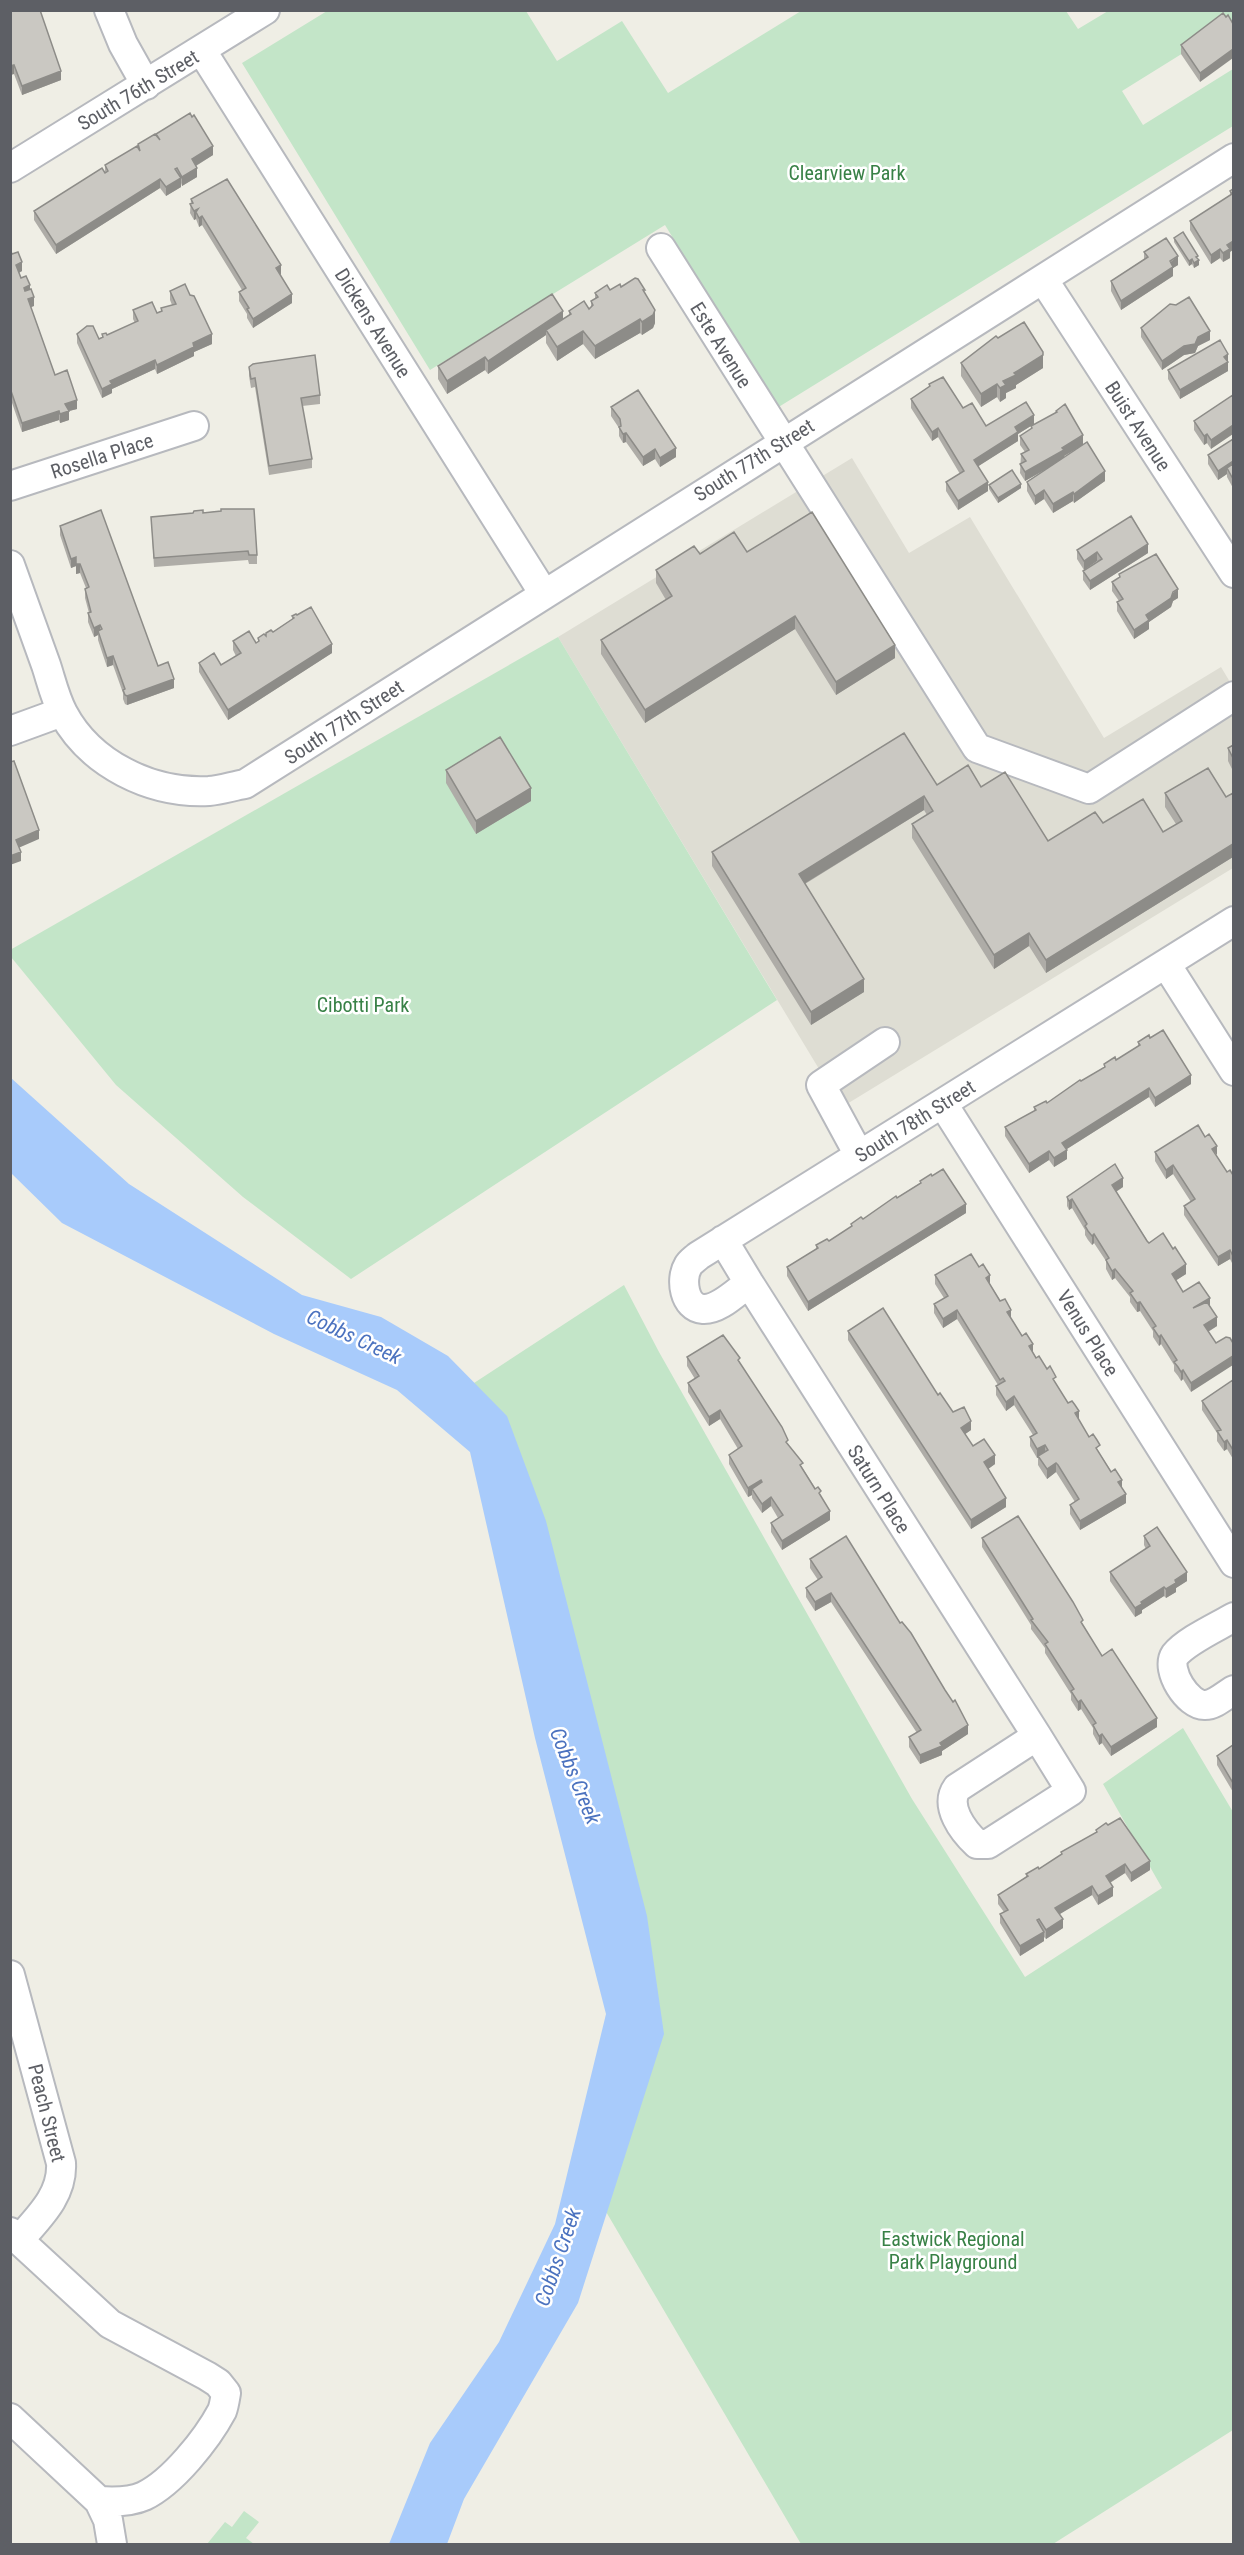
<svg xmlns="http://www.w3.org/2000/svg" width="1244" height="2555" viewBox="0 0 1244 2555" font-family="'Roboto Condensed',sans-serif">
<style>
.education{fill:#deddd3}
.green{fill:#c3e5c8}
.water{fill:#a8cbfb}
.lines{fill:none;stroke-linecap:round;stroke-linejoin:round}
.minor-casing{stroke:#b7b9be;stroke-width:32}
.minor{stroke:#fff;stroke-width:28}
.wall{fill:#aeaca7}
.shaded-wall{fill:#8d8c88}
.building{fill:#cac8c2;stroke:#8d8c88;stroke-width:1.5}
.labels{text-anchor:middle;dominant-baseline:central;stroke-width:5;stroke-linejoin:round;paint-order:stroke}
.street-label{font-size:20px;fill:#5d5f65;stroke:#fff}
.park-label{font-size:20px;fill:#388146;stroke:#fff}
.water-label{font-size:21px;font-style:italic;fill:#4b72bf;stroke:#fff}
</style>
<rect width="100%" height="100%" fill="#efeee5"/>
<path class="education" d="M852,458L909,553L970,517L1104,738L1221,667L1233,687V868L842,1107L558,637Z"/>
<path class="green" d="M327,11H526L557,61L622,21L668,93L801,11H1066L1078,29L1108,11H1233V22L1122,91L1143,125L1233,69V126L777,408L665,225L430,370L242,63Z
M558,637L777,1000L351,1279L243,1197L116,1085L11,957L10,950Z
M624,1285L659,1352L912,1799L1025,1977L1162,1888L1103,1784L1183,1728L1233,1812V2430L1053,2544H801L598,2198L655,1995L474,1383Z
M244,2511L259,2522L246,2538L254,2544H207L225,2522L232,2527Z"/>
<path class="water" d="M11,1078L129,1184L302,1295L381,1317L448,1356L507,1416L546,1521L647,1916L664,2034L578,2303L464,2499L447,2544H389L430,2443L499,2342L555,2224L606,2014L535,1738L470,1452L397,1390L274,1334L62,1223L11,1173Z"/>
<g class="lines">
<g class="minor-casing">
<path id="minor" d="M109,10L123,44L146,85
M202,51L544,594
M10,168L265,10
M661,248L977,748L1089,789L1234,696
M1043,279L1234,573
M10,486L194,426
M10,565C22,599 34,632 46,665C51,680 55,698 63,713C90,764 151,794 209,791C221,790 233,786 245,784L1234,158
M10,731L62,712
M1166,964L1234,1071
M943,1104L1234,1563
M859,1155L821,1085L885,1042
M723,1240L749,1283L1037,1736L1071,1791L988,1844H977C963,1831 944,1806 957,1788L1037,1736
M749,1283C736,1292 719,1310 703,1309C684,1308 680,1279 688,1266C690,1262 695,1259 698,1256L1234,921
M1234,1617C1217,1627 1186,1641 1175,1655C1165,1670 1188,1706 1205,1705C1215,1705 1225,1695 1234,1690
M10,1975L61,2163C63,2195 39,2217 19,2240
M10,2232L110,2324L207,2376L218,2383L226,2393C225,2399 224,2406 222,2411C207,2439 173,2482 144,2496C131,2502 114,2502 99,2501L108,2520L112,2544
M10,2418L99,2501"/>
</g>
<use href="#minor" class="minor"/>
</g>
<path class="wall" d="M10,10L61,80L22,95L14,74L10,75Z
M1226,17L1200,82L1181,54V45Z
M156,134L213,155L196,166L197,177L182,186L181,183V187L166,196L160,188L56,254L34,220V211L105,171V165L138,147V144L156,136Z
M1233,189L1230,258L1223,262L1220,258L1211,264L1190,230V221L1230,195V191Z
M191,199L281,274L280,275L292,303L253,328L247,318V314L239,301V292L242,290L202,225L199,227L196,219L194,220L190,213Z
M1174,238L1198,259L1199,265L1194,268L1192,264L1189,266L1174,242Z
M10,249L22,271L19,273L21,278L30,289L34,306L31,307L55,375L77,409L69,411V420L60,423L59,420L22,432L10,397Z
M1144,252L1178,265L1173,268V276L1121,310L1111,291V281L1144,259Z
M621,287L645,293L655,323L653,328L642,335L640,333L595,359L583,344L557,361L546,343V335L488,374L485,370L447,394L438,379V366L563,319L569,315V311L589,309L591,307V301L595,299V293Z
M170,291L212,344L194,352V356L157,374L155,369L112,389V393L102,398L77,343V334L99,339L102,337V334L107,335L135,323L133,319V310L157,313L161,311V308L172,305L170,300Z
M1141,328L1210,340L1198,346L1195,353L1184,355L1162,370L1141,337Z
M998,338L1043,368L1016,385V388L1006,393V398L1000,402L997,397L981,407L961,376V363Z
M1228,363V371L1180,399L1168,379V370Z
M249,367L320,395V404L302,406L312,459V468L269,475L255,387L251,388L249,376Z
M929,384L986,426L1034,424L1018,434V441L978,466L988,491L958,510L946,491V482L960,474L938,437L932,441L911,408V399L929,387Z
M1233,395L1211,449L1207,443L1204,445L1194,430V421Z
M611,407L676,457L660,467L655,459L643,466L626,442L623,443L619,436V428L611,416Z
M1056,411L1083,445L1064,456V458L1105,481L1074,503L1073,501L1053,513L1044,499L1035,505L1027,491V482L1046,469L1025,481L1020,473L1021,454L1025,452L1020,445V436L1031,429V426L1056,413Z
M1233,439V488L1227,477V474L1218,480L1208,464V455Z
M989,485L1021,488L998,503L989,489Z
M221,511L257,555V564H249L248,560L154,567L151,517Z
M60,526L158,666L174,688L127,705L125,704L123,699V693L113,665L107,667L98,640V635L94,637L88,622V613H89L85,598V589L86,588L80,573L76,574V566L71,568L60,535Z
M1077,550L1148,553L1090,590L1083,580V571L1097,562V561L1084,570L1077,559Z
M747,552L895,658L836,695L795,629L645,723L601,654V640L666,600L656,583V570L700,554Z
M1119,574L1178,598L1173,601L1171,607L1149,622V629L1134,639L1117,611V602L1119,601L1112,591V582L1119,578Z
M292,616L332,653L228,720L199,672V663L221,665L236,656L233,650V641L256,643L258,642V638L266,636L273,632L292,619Z
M1233,745V771L1228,761V748Z
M446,770L531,801L476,834L446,783Z
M937,785L981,787L1048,841L1103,823L1163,832L1176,824L1165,807V793L1226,797L1233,793V857L1046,973L1029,946L994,969L912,838V824L927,815L924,810L805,884L864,992L811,1025L712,866V852Z
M1138,1042L1191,1084L1155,1107L1149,1097L1067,1149V1159L1054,1167L1049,1160L1029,1173L1005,1136V1127L1034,1111V1107L1047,1103L1104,1067V1064L1116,1060L1138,1046Z
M1205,1137L1227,1172L1233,1175V1265L1230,1259L1218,1266L1184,1215V1206L1191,1202L1173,1174L1166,1179L1155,1161V1152Z
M920,1181L966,1213L808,1311L787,1276V1267L816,1249V1245L829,1241L851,1227V1224L863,1219L920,1183Z
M1123,1187L1116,1192L1149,1243L1186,1274L1176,1280L1183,1292L1210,1306L1217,1326L1208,1332L1191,1392L1183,1379L1181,1381L1178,1376L1174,1371V1365L1161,1344L1159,1346L1153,1337V1331L1140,1311L1137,1312L1130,1302V1297L1115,1278L1112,1280L1106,1269V1261L1094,1243L1092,1245L1088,1240L1085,1235V1230L1072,1208L1069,1210L1067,1206V1197Z
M935,1275L990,1284L1033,1353L1056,1385L1122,1488L1126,1503L1080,1530L1070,1514V1505L1075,1502L1056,1472L1047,1479L1038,1465V1458H1037L1030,1446V1437L1033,1435L1014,1405L1006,1411L996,1395V1386L998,1385L957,1319L943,1328L934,1313V1304L944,1298L935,1284Z
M848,1331L938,1395L953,1412L971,1430L965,1434L973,1446L995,1464L988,1469L1006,1507L971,1529L848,1340Z
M687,1357L740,1363L788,1445L821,1497L830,1520L782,1550L771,1532V1523L778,1518L771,1506L762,1513L752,1498V1495L748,1497L729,1464V1455L738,1449L720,1419L709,1426L688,1392V1383L695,1379L687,1366Z
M1233,1380V1459L1227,1449L1224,1451L1217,1441V1433L1202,1410V1401Z
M1144,1536L1187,1581L1176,1588V1592L1166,1598L1164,1596L1142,1610V1613L1135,1617L1110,1581V1572L1146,1549L1144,1545Z
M982,1538L1083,1625L1102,1656L1157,1727L1111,1756L1102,1743L1099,1745L1093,1734V1728L1081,1709L1078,1711L1071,1700V1694L1045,1653V1648L1031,1629V1625L982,1547Z
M810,1559L968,1734L942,1751V1755L920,1764L909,1747V1737L917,1733L831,1602L815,1611L806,1597V1588L818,1580L810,1568Z
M1233,1745V1792L1217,1765V1756Z
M1108,1825L1150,1870L1131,1882L1125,1873L1110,1883L1113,1896L1098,1905L1092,1895L1059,1914L1063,1928L1046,1939L1044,1937V1941L1020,1956L1000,1923V1914L1004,1912L998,1904V1895L1026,1877V1874L1039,1869L1061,1855V1852L1096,1833V1830Z"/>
<path class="shaded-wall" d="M1233,49V58L1200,82V73Z
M14,65V74L10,75V66Z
M61,71V80L22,95V86Z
M213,146V155L192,168V159Z
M197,168V177L182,186V177Z
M181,178V187L166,196V187Z
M160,179V188L56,254V245Z
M198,209L196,212V219L194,220V211Z
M202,216V225L199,227V218Z
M1233,241V250L1230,252V258L1223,262V253L1227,245Z
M1220,249V258L1211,264V255Z
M1178,256V265L1173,268V276L1121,310V301Z
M1192,259V264L1189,266V261Z
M1199,260V265L1194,268V263Z
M22,262V271L16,274V265Z
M281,265V274L276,277V268Z
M30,285V294L24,297V288Z
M292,294V303L253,328V319Z
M34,297V306L28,308V299Z
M655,310V323L653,328L642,335V322Z
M563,311V324L546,330V335L488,374V361Z
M640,319V333L595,359V346Z
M583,331V344L557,361V347Z
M1210,331V340L1198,346L1195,353L1184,355L1162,370V361L1198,337Z
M212,334V344L194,352V356L157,374V365L193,343Z
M1043,352V368L1016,385V388L1006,393V398L1000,402V388L1003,381Z
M1228,354V371L1180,399V390Z
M485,357V370L447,394V381Z
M155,360V369L112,389V393L102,398V389L110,381Z
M997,384V397L981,407V394Z
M77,400V409L69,411V420L60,423V414L65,404Z
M59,411V420L22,432V423Z
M1034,415V424L1018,434V441L974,469V460L1015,427Z
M1233,425V434L1211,449V440Z
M938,428V437L932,441V432Z
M626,433V442L623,443V434Z
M1207,434V443L1204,445V436Z
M1083,435V445L1064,456V459L1025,481V472Z
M676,448V457L660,467V458Z
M655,449V459L643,466V457Z
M1233,461V470L1227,468V474L1218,480V471Z
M1105,471V481L1074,503V494Z
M988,482V491L958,510V501Z
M1021,484V488L998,503V498Z
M1044,490V499L1035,505V496Z
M1073,492V501L1053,513V504Z
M1148,544V553L1090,590V581Z
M1097,552V561L1084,570V561Z
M76,557V566L71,568V559Z
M76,564H80V573L76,574Z
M1178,589V598L1173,601L1171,607L1149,622V629L1134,639V630L1146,615Z
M795,616V629L645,723V710Z
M100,625V634L98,631V635L94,637V628Z
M332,644V653L228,720V710Z
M895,645V658L836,695V682Z
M113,656V665L107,667V658Z
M174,679V688L127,705V696Z
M531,788V801L476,834V821Z
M924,796V810L799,887V874Z
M39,830V839L16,849V840Z
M1233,844V857L1046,973V960Z
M21,852V861L10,865V856Z
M1029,933V946L994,969V955Z
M864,979V992L811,1025V1012Z
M1191,1075V1084L1155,1107V1098Z
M1149,1088V1097L1062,1152V1143Z
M1217,1146V1155L1212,1149Z
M1067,1150V1159L1054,1167V1158Z
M1049,1151V1160L1029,1173V1164Z
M1173,1165V1174L1166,1179V1170Z
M1123,1178V1187L1112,1194V1185Z
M1072,1199V1208L1069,1210V1201Z
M966,1204V1213L808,1311V1302Z
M1094,1234V1243L1092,1245V1236Z
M1230,1250V1259L1218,1266V1257Z
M1186,1264V1274L1172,1283V1274Z
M1115,1269V1278L1112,1280V1271Z
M990,1275V1284L986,1278Z
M1210,1298V1307L1193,1308Z
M1140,1302V1311L1137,1312V1303Z
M957,1310V1319L943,1328V1319Z
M1011,1310V1319L1007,1312Z
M1217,1317V1326L1204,1334V1325Z
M1161,1335V1344L1159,1346V1337Z
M1033,1344V1353L1029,1346Z
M1233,1356V1365L1191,1392V1383Z
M1183,1370V1379L1181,1381V1372Z
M1014,1396V1405L1006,1411V1402Z
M720,1410V1419L709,1426V1417Z
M1079,1411V1420L1075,1413Z
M971,1421V1430L961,1437V1428Z
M1227,1440V1449L1224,1451V1442Z
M1045,1445V1454L1037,1458V1449Z
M995,1455V1464L984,1472V1462Z
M1056,1463V1472L1047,1479V1469Z
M761,1480V1490L752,1489V1495L748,1497V1488Z
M1122,1480V1489L1118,1482Z
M1126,1494V1503L1080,1530V1521Z
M771,1497V1506L762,1513V1504Z
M1006,1498V1507L971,1529V1520Z
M830,1511V1520L782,1550V1541Z
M1187,1572V1581L1176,1588V1592L1166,1598V1589L1175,1580Z
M1164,1587V1596L1142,1610V1613L1135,1617V1608L1141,1602Z
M831,1593V1602L815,1611V1602Z
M1081,1700V1709L1078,1711V1702Z
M1157,1718V1727L1111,1756V1747Z
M968,1725V1734L942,1751V1755L920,1764V1755Z
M1102,1734V1743L1099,1745V1736Z
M1150,1861V1870L1131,1882V1873Z
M1125,1864V1873L1106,1885V1876Z
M1092,1886V1895L1055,1917V1908Z
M1113,1887V1896L1098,1905V1896Z
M1063,1919V1928L1046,1939V1930Z
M1044,1932V1941L1020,1956V1946Z"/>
<path class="building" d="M10,10H40L61,71L22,86L14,65L10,66Z
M1223,13L1226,17L1228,15L1233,24V49L1200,73L1181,45Z
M190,113L192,117L194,115L213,146L192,159L197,168L182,177L177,168L175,169L181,178L166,187L160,179L56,245L34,211L102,168L105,173L108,171L105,165L137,146L140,151L138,144L155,134L160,140L156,134Z
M227,179L281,265L276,268L292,294L253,319L247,309L249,308L239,292L246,288L202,216L199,218L196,212L198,209L194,211L190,204L193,203L191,199Z
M1233,189V241L1227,245L1230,249L1223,253L1220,249L1211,255L1190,221L1232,194L1230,191Z
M1183,232L1198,256L1196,257L1199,260L1194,263L1192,259L1189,261L1174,238Z
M1166,238L1178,256L1170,261L1173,267L1121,301L1111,281L1148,257L1144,252Z
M10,249L12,254L18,252L22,262L16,265L21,278L26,276L30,285L24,288L25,291L31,289L34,297L28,299L55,375L67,370L77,400L65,404L69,411L60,414L59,411L22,423L10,388Z
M635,278L638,279L645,290H643L655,310L653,315L642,322L640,319L595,346L583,331L557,347L546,330L571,314L569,311L584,301L589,309L593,305L591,301L598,297L595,293L607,285L610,290L620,284L621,287Z
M185,284L190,295L194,296L212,334L193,343L194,347L157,365L155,360L110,381L112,384L102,389L77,334L87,326H93L99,339L103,337L102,334L106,333L107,335L138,321L133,310L152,302L157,313L162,311L161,308L176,304L170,291Z
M552,294L563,311L488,361L485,357L447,381L438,366Z
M1189,297L1210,331L1198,337L1195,344L1184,346L1162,361L1141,328L1170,304L1176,305Z
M1024,322L1043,352V355L1014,373L1016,375L1003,381L1006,385L1000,388L997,384L981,394L961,363L996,336L998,338Z
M1220,340L1228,354L1224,357L1228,362L1180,390L1168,370Z
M315,355L320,395L301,398L312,459L269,466L255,378L251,379L249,367L253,364Z
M943,377L963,408L972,403L986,426L1026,402L1034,415L1015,427L1018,432L974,460L988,482L958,501L946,482L964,471L938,428L932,432L911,399L930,386L929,384Z
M638,390L676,448L660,458L655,449L643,457L626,433L623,434L619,427L621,426L620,419L611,407Z
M1233,395V425L1211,440L1207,434L1204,436L1194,421Z
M1065,404L1083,435L1062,448L1064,450L1025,472L1020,464L1026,461L1021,454L1029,450L1020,436L1032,428L1031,426L1057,412L1056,411Z
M1233,439V461L1218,471L1208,455Z
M1087,442L1105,471L1074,494L1073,492L1053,504L1044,490L1035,496L1027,482Z
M1233,464V479L1227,468Z
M1012,470L1021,484L998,498L989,485Z
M221,509H254L257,555H249L248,551L154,558L151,517L193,513L194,511L203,510V513L221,511Z
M101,510L158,666L168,662L174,679L127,696L125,695L123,690L125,689L113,656L107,658L98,631L102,629L100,625L94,628L88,613L91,612L85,589L89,587L80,564H76V557L71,559L60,526Z
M812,512L895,645L836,682L795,616L645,710L601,640L672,596L656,570L694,546L700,554L734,532L747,552Z
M1131,516L1148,544L1090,581L1083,571L1102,559L1097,552L1084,561L1077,550Z
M1156,554L1178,589L1173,592L1171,598L1146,615L1149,620L1134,630L1117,602L1123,599L1112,582L1120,577L1119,574Z
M311,607L332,644L228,710L199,663L214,653L221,665L241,653L233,641L249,631L256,643L259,641L258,638L264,634L266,636V633L271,630L273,632L294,618L292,616L296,614L297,615Z
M904,733L937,785L968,765L981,787L1005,772L1048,841L1095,812L1103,823L1143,799L1163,832L1182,821L1165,793L1208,768L1226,797L1233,793V844L1046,960L1029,933L994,955L912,824L933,811L924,796L799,874L864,979L811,1012L712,852Z
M500,737L531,788L476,821L446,770Z
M1233,745V758L1228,748Z
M14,761L39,830L16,840L21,852L10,856V762Z
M1163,1030L1191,1075L1155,1098L1149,1088L1062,1143L1067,1150L1054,1158L1049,1151L1029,1164L1005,1127L1036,1110L1034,1107L1046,1101L1047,1103L1080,1080L1081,1081L1105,1067L1104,1064L1115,1057L1116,1060L1140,1045L1138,1042L1149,1035L1150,1038Z
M1198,1125L1205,1137L1209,1134L1217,1146L1212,1149L1227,1172L1230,1170L1233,1175V1256L1230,1250L1218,1257L1184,1206L1195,1199L1173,1165L1166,1170L1155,1152Z
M1115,1164L1123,1178L1112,1185L1147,1241L1149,1243L1163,1233L1173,1249L1175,1247L1186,1264L1172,1274L1183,1292L1199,1282L1210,1298L1193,1308L1207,1302L1217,1317L1204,1325L1216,1343L1226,1337L1230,1338L1233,1343V1356L1191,1383L1183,1370L1181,1372L1178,1367L1174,1362L1177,1360L1161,1335L1159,1337L1153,1328L1156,1326L1140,1302L1137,1303L1130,1293L1133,1291L1115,1269L1112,1271L1106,1260L1109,1258L1094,1234L1092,1236L1088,1231L1085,1226L1087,1224L1072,1199L1069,1201L1067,1197Z
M943,1169L966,1204L808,1302L787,1267L818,1248L816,1245L827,1239L829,1241L852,1226L851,1224L861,1217L863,1219L896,1196L897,1198L921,1183L920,1181L931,1174L932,1176Z
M971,1254L979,1267L983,1264L986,1269L990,1275L986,1278L1000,1301L1005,1299L1011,1310L1007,1312L1014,1323L1022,1336L1026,1333L1033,1344L1029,1346L1036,1358L1039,1356L1047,1369L1050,1366L1056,1377L1053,1379L1068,1403L1072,1401L1075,1405L1079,1411L1075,1413L1089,1437L1093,1434L1097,1440L1100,1445L1096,1448L1111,1472L1115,1469L1122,1480L1118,1482L1126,1494L1080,1521L1070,1505L1079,1499L1058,1465L1056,1463L1047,1469L1038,1456L1048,1450L1045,1445L1037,1449L1030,1437L1037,1433L1014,1396L1006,1402L996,1386L1005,1381L1003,1378L1000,1380L957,1310L943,1319L934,1304L948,1296L935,1275Z
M883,1308L938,1395L940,1393L953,1412L964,1407L971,1421L961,1428L973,1446L984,1439L995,1455L984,1462L1006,1498L971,1520L848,1331Z
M723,1335L740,1358L738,1360L782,1427L788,1440L786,1442L803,1463L800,1465L815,1489L818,1487L821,1491L819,1493L830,1511L782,1541L771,1523L783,1515L771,1497L762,1504L752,1489L762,1482L761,1480L748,1488L729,1455L742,1446L720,1410L709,1417L688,1383L699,1376L687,1357Z
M1233,1380V1450L1227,1440L1224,1442L1217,1431L1221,1430L1202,1401Z
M1018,1516L1073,1602L1083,1620L1081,1622L1102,1656L1112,1649L1157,1718L1111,1747L1102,1734L1099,1736L1093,1725L1096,1723L1081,1700L1078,1702L1071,1691L1074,1689L1045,1644L1048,1642L1031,1620L1033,1619L982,1538Z
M1157,1527L1187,1572L1175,1580L1176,1583L1166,1589L1164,1587L1141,1602L1142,1604L1135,1608L1110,1572L1150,1546L1144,1536Z
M846,1536L900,1623L902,1622L911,1633L945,1690L953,1702L955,1700L968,1725L940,1743L942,1746L920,1755L909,1737L921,1730L831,1593L815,1602L806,1588L822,1577L810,1559Z
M1233,1745V1783L1217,1756Z
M1120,1818L1150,1861L1131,1873L1125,1864L1106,1876L1113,1887L1098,1896L1092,1886L1055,1908L1063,1919L1046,1930L1039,1919L1037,1920L1044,1932L1020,1946L1000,1914L1008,1910L998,1895L1028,1876L1026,1874L1038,1867L1039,1869L1062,1854L1061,1852L1097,1832L1096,1830L1106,1823L1108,1825Z"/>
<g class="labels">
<g class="street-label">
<text transform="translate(138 90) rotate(-31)">South 76th Street</text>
<text transform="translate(373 323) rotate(58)">Dickens Avenue</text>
<text transform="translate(721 345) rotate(58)">Este Avenue</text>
<text transform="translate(1138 426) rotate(57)">Buist Avenue</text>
<text transform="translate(102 456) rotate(-18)">Rosella Place</text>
<text transform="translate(754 460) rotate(-32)">South 77th Street</text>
<text transform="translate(344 722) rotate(-33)">South 77th Street</text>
<text transform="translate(915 1121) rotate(-32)">South 78th Street</text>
<text transform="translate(1088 1333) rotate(58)">Venus Place</text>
<text transform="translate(879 1489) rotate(58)">Saturn Place</text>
<text transform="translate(47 2113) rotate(76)">Peach Street</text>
</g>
<g class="park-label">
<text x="847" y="173">Clearview Park</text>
<text x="363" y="1005">Cibotti Park</text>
<text x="953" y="2239">Eastwick Regional<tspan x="953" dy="23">Park Playground</tspan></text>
</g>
<g class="water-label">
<text transform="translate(354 1337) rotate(25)">Cobbs Creek</text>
<text transform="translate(575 1776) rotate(68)">Cobbs Creek</text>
<text transform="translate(558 2257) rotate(-71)">Cobbs Creek</text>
</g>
</g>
<rect width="1244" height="2555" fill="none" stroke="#5d5f65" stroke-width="24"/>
</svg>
